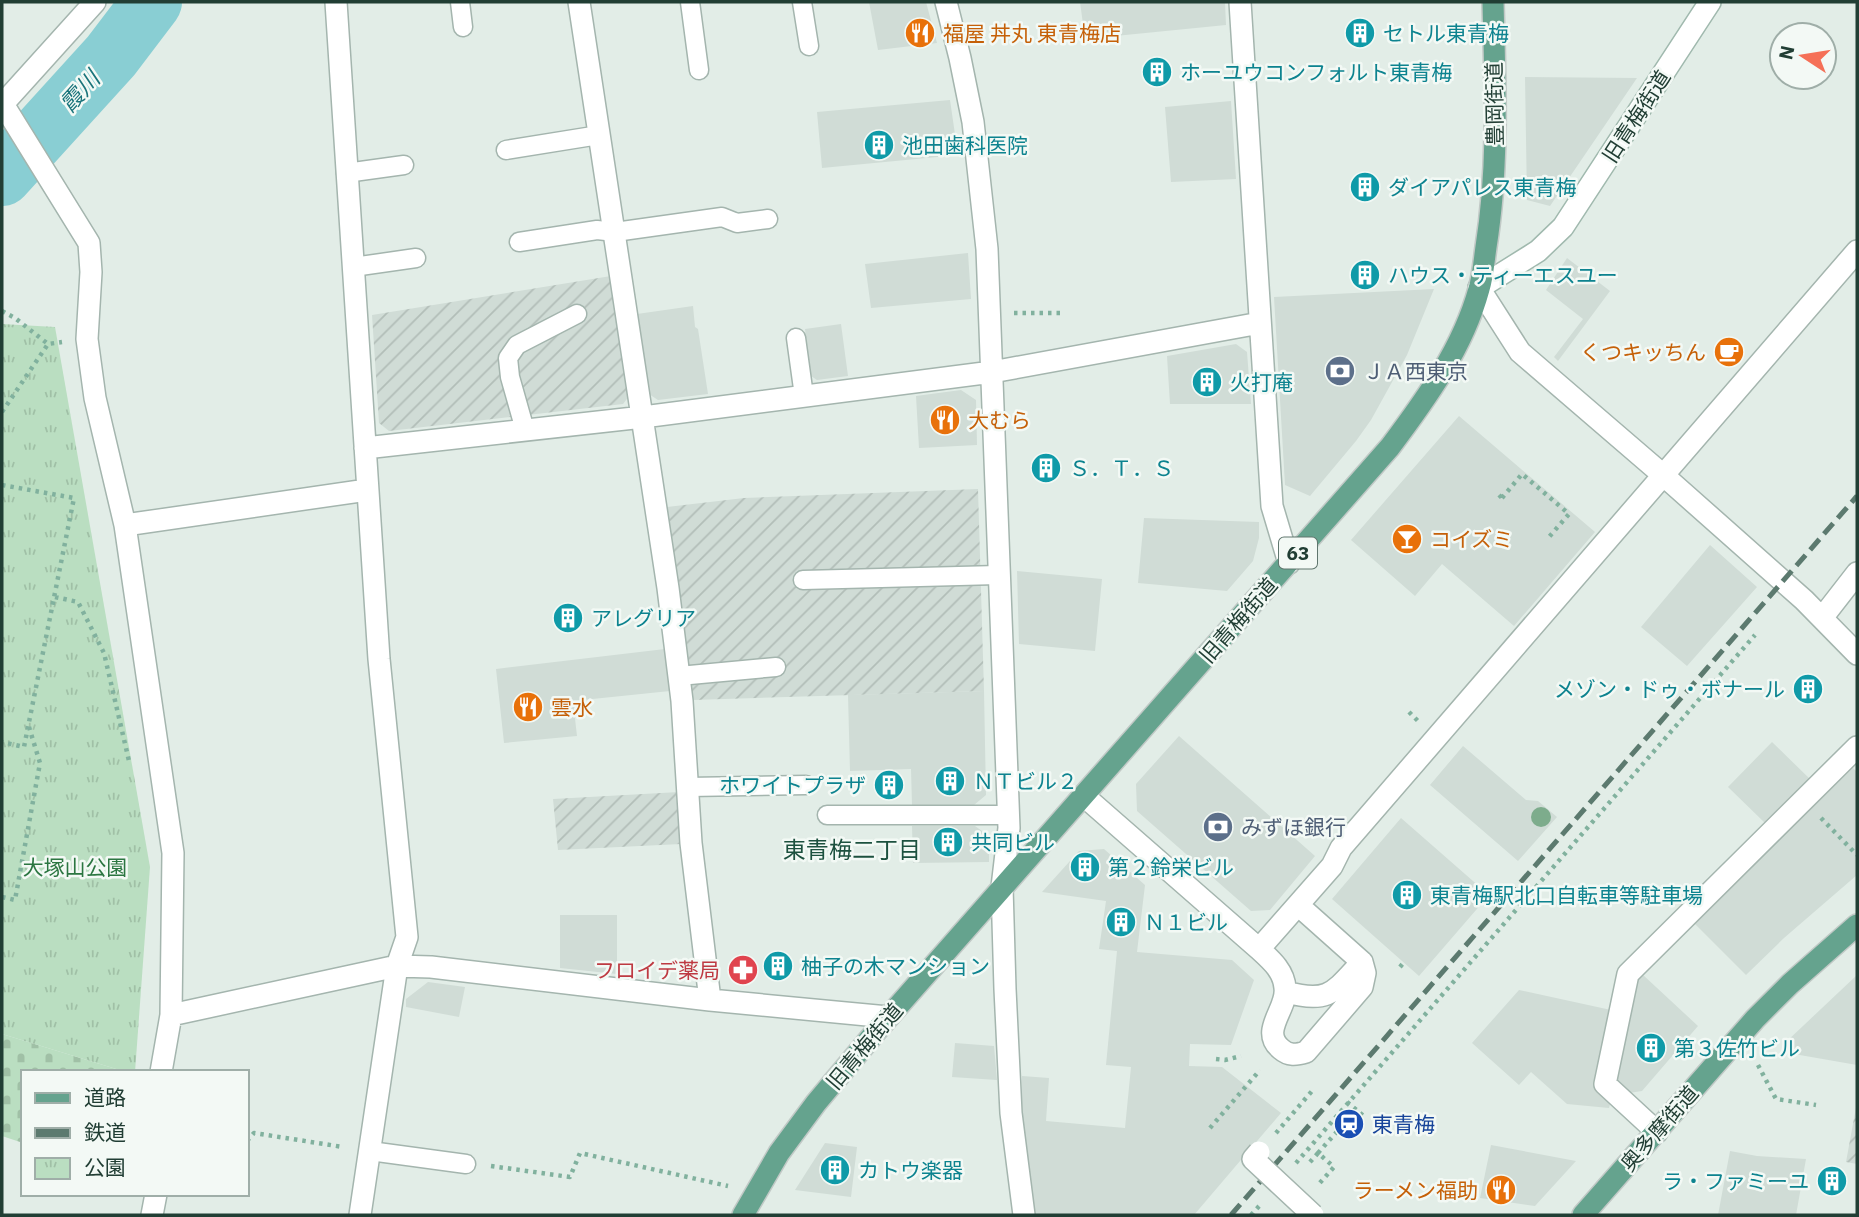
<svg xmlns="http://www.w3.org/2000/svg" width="1859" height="1217" viewBox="0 0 1859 1217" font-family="'IBM Plex Sans','Noto Sans JP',sans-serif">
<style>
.built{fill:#d0dcd6}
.industrial{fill:url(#industrial-furrows)}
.cemetery{fill:url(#cemetery-stones)}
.park{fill:url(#park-tufts)}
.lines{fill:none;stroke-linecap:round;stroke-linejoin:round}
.river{stroke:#89ced3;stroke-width:60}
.lane-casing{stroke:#a4b5ae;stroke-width:21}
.street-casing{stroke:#a4b5ae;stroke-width:24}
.secondary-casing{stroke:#a0b9ae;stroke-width:24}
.primary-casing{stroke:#c1c9c6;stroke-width:24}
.path{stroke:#81b19e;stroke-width:4.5;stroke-dasharray:3.5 5;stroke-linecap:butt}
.lane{stroke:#fff;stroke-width:18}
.street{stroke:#fff;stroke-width:21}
.secondary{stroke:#fff;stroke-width:21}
.primary{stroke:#65a38e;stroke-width:21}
.rail{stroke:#5c7a6f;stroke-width:5;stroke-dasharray:14 7;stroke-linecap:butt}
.street-bridge-casing{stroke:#a4b5ae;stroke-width:24;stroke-linecap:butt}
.street-bridge{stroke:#fff;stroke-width:21}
.tree{fill:#7dac8c}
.labels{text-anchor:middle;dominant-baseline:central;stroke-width:5;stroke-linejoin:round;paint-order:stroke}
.shield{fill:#f3f9f5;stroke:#60766e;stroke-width:2}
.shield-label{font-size:19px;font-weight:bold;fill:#213e34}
.food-label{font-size:21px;fill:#c56008;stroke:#f3f9f5;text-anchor:start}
.culture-label{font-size:21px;fill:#0d838f;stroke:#f3f9f5;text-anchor:start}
.street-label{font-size:21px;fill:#213e34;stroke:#f3f9f5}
.service-label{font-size:21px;fill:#4e5e75;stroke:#f3f9f5;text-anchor:start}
.park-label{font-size:21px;fill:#2b7641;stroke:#f3f9f5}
.health-label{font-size:21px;fill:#be3a42;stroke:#f3f9f5;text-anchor:end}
.transit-label{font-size:21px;fill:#164399;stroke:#f3f9f5;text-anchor:start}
.water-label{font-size:23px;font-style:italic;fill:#1a747b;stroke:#f3f9f5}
.neighbourhood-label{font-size:23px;fill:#1d513f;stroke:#f3f9f5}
</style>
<defs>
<pattern id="industrial-furrows" width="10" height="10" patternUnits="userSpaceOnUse" patternTransform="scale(1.75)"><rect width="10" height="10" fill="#d0dcd6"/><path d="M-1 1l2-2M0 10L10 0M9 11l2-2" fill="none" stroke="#b2beb8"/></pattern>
<pattern id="cemetery-stones" width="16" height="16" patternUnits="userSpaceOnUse" patternTransform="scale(1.75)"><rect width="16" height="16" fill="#badec1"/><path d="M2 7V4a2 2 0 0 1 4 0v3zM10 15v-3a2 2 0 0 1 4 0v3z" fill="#a0c0a6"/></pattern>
<pattern id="park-tufts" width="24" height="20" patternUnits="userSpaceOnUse" patternTransform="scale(1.75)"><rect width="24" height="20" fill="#badec1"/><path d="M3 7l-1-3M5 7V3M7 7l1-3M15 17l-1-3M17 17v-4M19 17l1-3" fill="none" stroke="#a0c0a6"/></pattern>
</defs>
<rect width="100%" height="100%" fill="#e2ede7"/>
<path class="built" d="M869,2H926L937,43L878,50Z
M1080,2H1225L1226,25L1085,39Z
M1525,77L1637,78L1550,206L1527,200Z
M950,100L958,155L822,168L817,112Z
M1231,101L1236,179L1171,182L1165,107Z
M968,253L971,299L871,308L865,264Z
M1567,258L1610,291L1558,361L1554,357L1583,319L1546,290Z
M1434,289L1407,355L1371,420L1356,441L1310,496L1285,485L1274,297Z
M693,306L695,327L698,329L708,394L658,400L649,394L637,314Z
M841,324L848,376L817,380L811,376L805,329Z
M1236,344L1247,352L1251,404H1170L1167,356Z
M961,390L976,400L977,445L919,448L916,396Z
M1459,416L1595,532L1514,626L1442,564L1415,596L1351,540Z
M1144,518L1259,522V538L1253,561L1227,591L1138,583Z
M1710,545L1757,587L1687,666L1641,627Z
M1017,571L1102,579L1095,651L1019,644Z
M665,649L670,691L573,701L577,736L504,743L496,669Z
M984,691L986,795L974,805H912L911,769L850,771L848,695Z
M1179,736L1315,856L1270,910L1251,911L1137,811L1136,784Z
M1772,742L1811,780L1766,824L1728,787Z
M1463,746L1526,800L1538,801L1557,817L1518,861L1430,785Z
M1853,768L1857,772V875L1784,938L1746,975L1694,923Z
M1401,818L1489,895L1419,976L1332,899Z
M912,826H975L989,836V862L913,863Z
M1104,849L1145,885L1137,952L1232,960L1254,980L1231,1045L1190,1044L1189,1066L1222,1067L1281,1113L1194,1215H1035L1021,1115L1022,1076L1049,1078L1046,1121L1125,1128L1131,1067L1106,1065L1117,951L1099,949L1106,901L1042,892L1079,851Z
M617,915V974L560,968V915Z
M1642,974L1698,1026L1642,1091L1629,1093L1617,1080L1637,979Z
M1857,975V1065L1794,1054L1786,1042Z
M428,982L465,987L459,1017L406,1007V999Z
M1519,990L1611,1010L1594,1088L1610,1104L1609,1108L1567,1104L1531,1072L1519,1085L1472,1043Z
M955,1043L994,1046L997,1080L952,1077Z
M825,1143L857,1147L851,1197L795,1190Z
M1491,1145L1576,1161L1535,1206L1480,1198Z
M1730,1151L1757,1156L1806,1159L1796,1215H1718Z"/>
<path class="industrial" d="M611,276L630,395L623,404L389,431L379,423L372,315Z
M978,489L984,691L693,700L667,507L744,498Z
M679,792L681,844L558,850L553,799Z
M1857,1102V1164L1846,1162Z"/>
<path class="cemetery" d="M2,1034L126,1072H23V1143L2,1136Z"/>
<path class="park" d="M2,324L55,327L150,867L135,1072H126L2,1034Z"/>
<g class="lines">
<path class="river" d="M2,176L111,56L152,2"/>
<g class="lane-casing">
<path id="lane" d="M460,2L463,27
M690,2L699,70
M802,2L809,46
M506,150L599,135
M346,173L404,165
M519,242L597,230L615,232L722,217L737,223L768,219
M353,267L416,258
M796,338L804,396
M525,430L510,377L508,358L517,345L577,314
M803,580L998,575
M679,676L776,667
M688,787L806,785
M827,815H1008
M370,1151L466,1164"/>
</g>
<g class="street-casing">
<path id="street" d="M336,2L379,659L407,937L397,966L360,1215
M579,2L668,588L682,701L691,843L710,1000
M946,2L960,58L973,122L987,249L1009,828L1002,887L1005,989L1011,1113L1024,1215
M1240,2L1272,506L1289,563
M3,104L89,243L91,272L87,339L95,398L125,525L173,853L171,1015L161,1072
M2,105L95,2
M1479,288L1520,352L1663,475L1804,600L1857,654
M365,448L643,417L992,372L1260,323
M125,525L367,490
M1822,618L1857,573
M1084,796L1259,949L1332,866L1341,848L1857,251
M1259,949C1271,960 1284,971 1285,988C1288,1009 1259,1031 1281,1049C1289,1056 1296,1055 1306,1052L1362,987L1365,973L1362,962L1298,905
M1286,992C1329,1004 1334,992 1362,962
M171,1015L397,966L431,967L710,1000L888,1017
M1657,1132L1605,1084L1628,974L1857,747
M152,1215L156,1194"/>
</g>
<g class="secondary-casing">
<path id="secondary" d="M1479,288L1538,251L1563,227L1710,2"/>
</g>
<g class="primary-casing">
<path id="primary" d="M743,1215L779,1153L816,1103L878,1029L1390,447C1426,399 1463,348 1479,289C1483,276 1484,261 1486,247C1499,166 1495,84 1493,2
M1583,1215L1755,1019L1790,984L1857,925"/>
</g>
<path class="path" d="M2,311L15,318L48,344L62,342
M1014,313H1062
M2,412L48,344
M2,485L74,498L24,747L2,742
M1499,495L1504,500
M1502,498L1522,474L1569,514L1549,537L1546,535
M55,597L78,602L104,653L129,761
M1409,712L1418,721
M1821,818L1857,855
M2,897L15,900L40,763L29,727
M1400,967L1405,961
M1216,1059L1225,1060L1241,1056
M1758,1065L1776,1099L1816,1105
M1347,1102L1365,1117
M1210,1128L1260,1070
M1276,1133L1312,1091
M247,1141L254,1133L343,1147
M1318,1153L1356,1110
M1310,1162L1318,1153L1334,1167L1318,1185
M1296,1163L1755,635
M491,1166L570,1177L580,1153L728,1186
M1251,1215L1261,1204"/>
<use href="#lane" class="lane"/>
<use href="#street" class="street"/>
<use href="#secondary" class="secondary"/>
<use href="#primary" class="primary"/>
<path class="rail" d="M1231,1215L1857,496"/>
<g class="street-bridge-casing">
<path id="street-bridge" d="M1259,1152L1253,1159L1313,1215"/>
</g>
<use href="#street-bridge" class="street-bridge"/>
</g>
<circle class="tree" cx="1541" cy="817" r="10"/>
<defs>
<g id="restaurant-disc" transform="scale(1.575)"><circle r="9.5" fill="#e8710a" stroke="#f3f9f5"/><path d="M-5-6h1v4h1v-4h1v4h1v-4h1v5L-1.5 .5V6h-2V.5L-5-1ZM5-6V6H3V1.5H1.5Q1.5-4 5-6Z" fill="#fff"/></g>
<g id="building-disc" transform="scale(1.575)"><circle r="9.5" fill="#0f9aa8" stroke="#f3f9f5"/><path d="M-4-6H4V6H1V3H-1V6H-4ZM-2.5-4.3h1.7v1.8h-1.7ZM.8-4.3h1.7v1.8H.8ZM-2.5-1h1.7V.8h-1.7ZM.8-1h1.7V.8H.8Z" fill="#fff"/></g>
<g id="cafe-disc" transform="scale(1.575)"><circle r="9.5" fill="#e8710a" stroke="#f3f9f5"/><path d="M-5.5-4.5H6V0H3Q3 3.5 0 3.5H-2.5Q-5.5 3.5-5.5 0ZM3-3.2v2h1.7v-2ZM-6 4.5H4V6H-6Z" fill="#fff"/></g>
<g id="bank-disc" transform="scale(1.575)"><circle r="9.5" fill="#5c6f8a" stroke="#f3f9f5"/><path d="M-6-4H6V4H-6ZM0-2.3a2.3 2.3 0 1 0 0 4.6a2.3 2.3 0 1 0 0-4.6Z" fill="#fff"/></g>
<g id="bar-disc" transform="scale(1.575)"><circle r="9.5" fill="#e8710a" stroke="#f3f9f5"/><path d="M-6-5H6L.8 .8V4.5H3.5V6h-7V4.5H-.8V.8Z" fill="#fff"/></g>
<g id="pharmacy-disc" transform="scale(1.575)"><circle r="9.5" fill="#e0444e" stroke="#f3f9f5"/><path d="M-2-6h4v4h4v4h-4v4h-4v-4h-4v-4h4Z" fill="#fff"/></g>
<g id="station-disc" transform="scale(1.575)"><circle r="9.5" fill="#1a4fb4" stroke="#f3f9f5"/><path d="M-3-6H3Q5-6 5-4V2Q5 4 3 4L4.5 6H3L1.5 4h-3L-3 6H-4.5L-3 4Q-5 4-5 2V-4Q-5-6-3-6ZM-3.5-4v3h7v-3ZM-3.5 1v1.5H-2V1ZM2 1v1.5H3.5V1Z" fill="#fff"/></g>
</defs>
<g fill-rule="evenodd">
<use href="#restaurant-disc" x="920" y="33"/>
<use href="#building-disc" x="1360" y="33"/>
<use href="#building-disc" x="1157" y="72"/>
<use href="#building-disc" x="879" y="145"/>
<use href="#building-disc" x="1365" y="187"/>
<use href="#building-disc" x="1365" y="275"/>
<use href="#cafe-disc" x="1729" y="352"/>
<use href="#bank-disc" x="1340" y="371"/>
<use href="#building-disc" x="1207" y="382"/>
<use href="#restaurant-disc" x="945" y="420"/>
<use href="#building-disc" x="1046" y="468"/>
<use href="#bar-disc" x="1407" y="539"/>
<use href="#building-disc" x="568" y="618"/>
<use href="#building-disc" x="1808" y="689"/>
<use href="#restaurant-disc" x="528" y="707"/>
<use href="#building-disc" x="950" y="781"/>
<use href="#building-disc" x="889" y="785"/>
<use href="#bank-disc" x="1218" y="827"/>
<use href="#building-disc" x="948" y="842"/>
<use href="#building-disc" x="1085" y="867"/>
<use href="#building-disc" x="1407" y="895"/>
<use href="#building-disc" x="1121" y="922"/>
<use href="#building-disc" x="778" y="966"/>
<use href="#pharmacy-disc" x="743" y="970"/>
<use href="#building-disc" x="1651" y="1048"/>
<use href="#station-disc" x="1349" y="1124"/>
<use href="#building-disc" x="835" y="1170"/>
<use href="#building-disc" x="1832" y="1181"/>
<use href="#restaurant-disc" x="1501" y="1190"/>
</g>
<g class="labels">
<rect class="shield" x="1279" y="537.5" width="38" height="31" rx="5"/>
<g class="shield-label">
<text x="1298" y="553">63</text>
</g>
<g class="food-label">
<text x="943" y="33">福屋 丼丸 東青梅店</text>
<text x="1706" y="352" text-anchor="end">くつキッちん</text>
<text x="968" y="420">大むら</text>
<text x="1430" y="539">コイズミ</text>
<text x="551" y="707">雲水</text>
<text x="1478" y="1190" text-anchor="end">ラーメン福助</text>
</g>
<g class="culture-label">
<text x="1383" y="33">セトル東青梅</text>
<text x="1180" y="72">ホーユウコンフォルト東青梅</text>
<text x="902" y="145">池田歯科医院</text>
<text x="1388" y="187">ダイアパレス東青梅</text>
<text x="1388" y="275">ハウス・ティーエスユー</text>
<text x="1230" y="382">火打庵</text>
<text x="1069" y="468">Ｓ．Ｔ．Ｓ</text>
<text x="591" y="618">アレグリア</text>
<text x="1785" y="689" text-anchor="end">メゾン・ドゥ・ボナール</text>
<text x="973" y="781">ＮＴビル２</text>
<text x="866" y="785" text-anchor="end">ホワイトプラザ</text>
<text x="971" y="842">共同ビル</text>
<text x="1108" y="867">第２鈴栄ビル</text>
<text x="1430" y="895">東青梅駅北口自転車等駐車場</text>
<text x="1144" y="922">Ｎ１ビル</text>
<text x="801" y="966">柚子の木マンション</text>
<text x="1674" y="1048">第３佐竹ビル</text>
<text x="858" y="1170">カトウ楽器</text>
<text x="1809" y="1181" text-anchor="end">ラ・ファミーユ</text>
</g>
<g class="street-label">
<text transform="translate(1494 104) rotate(-91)">豊岡街道</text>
<text transform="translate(1636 116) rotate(-57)">旧青梅街道</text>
<text transform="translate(1238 620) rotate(-49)">旧青梅街道</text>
<text transform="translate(864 1046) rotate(-50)">旧青梅街道</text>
<text transform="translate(1659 1128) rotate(-49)">奥多摩街道</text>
</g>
<g class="service-label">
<text x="1363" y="371">ＪＡ西東京</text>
<text x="1241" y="827">みずほ銀行</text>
</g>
<g class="park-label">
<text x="75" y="867">大塚山公園</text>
</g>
<g class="health-label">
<text x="720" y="970">フロイデ薬局</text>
</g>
<g class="transit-label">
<text x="1372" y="1124">東青梅</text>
</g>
<g class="water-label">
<text transform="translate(79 91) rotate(-48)">霞川</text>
</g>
<g class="neighbourhood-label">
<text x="852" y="849">東青梅二丁目</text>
</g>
</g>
<rect width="1859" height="1217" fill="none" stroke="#213e34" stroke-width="7"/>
<rect x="21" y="1070" width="228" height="126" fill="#f3f9f5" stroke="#9faea8" stroke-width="2"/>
<rect x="35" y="1093" width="35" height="10" fill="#65a38e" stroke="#9faea8" stroke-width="2"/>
<text x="84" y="1105" font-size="21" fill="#213e34">道路</text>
<rect x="35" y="1128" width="35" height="10" fill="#5c7a6f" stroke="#9faea8" stroke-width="2"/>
<text x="84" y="1140" font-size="21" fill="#213e34">鉄道</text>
<rect x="35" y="1158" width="35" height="21" fill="url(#park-tufts)" stroke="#9faea8" stroke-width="2"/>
<text x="84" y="1175" font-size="21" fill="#213e34">公園</text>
<g transform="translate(1803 56) rotate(282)"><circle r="33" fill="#f3f9f5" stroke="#9faea8" stroke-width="2"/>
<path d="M0-5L12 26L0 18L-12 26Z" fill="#f57057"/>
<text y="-10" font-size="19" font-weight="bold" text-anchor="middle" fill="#213e34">N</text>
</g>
</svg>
